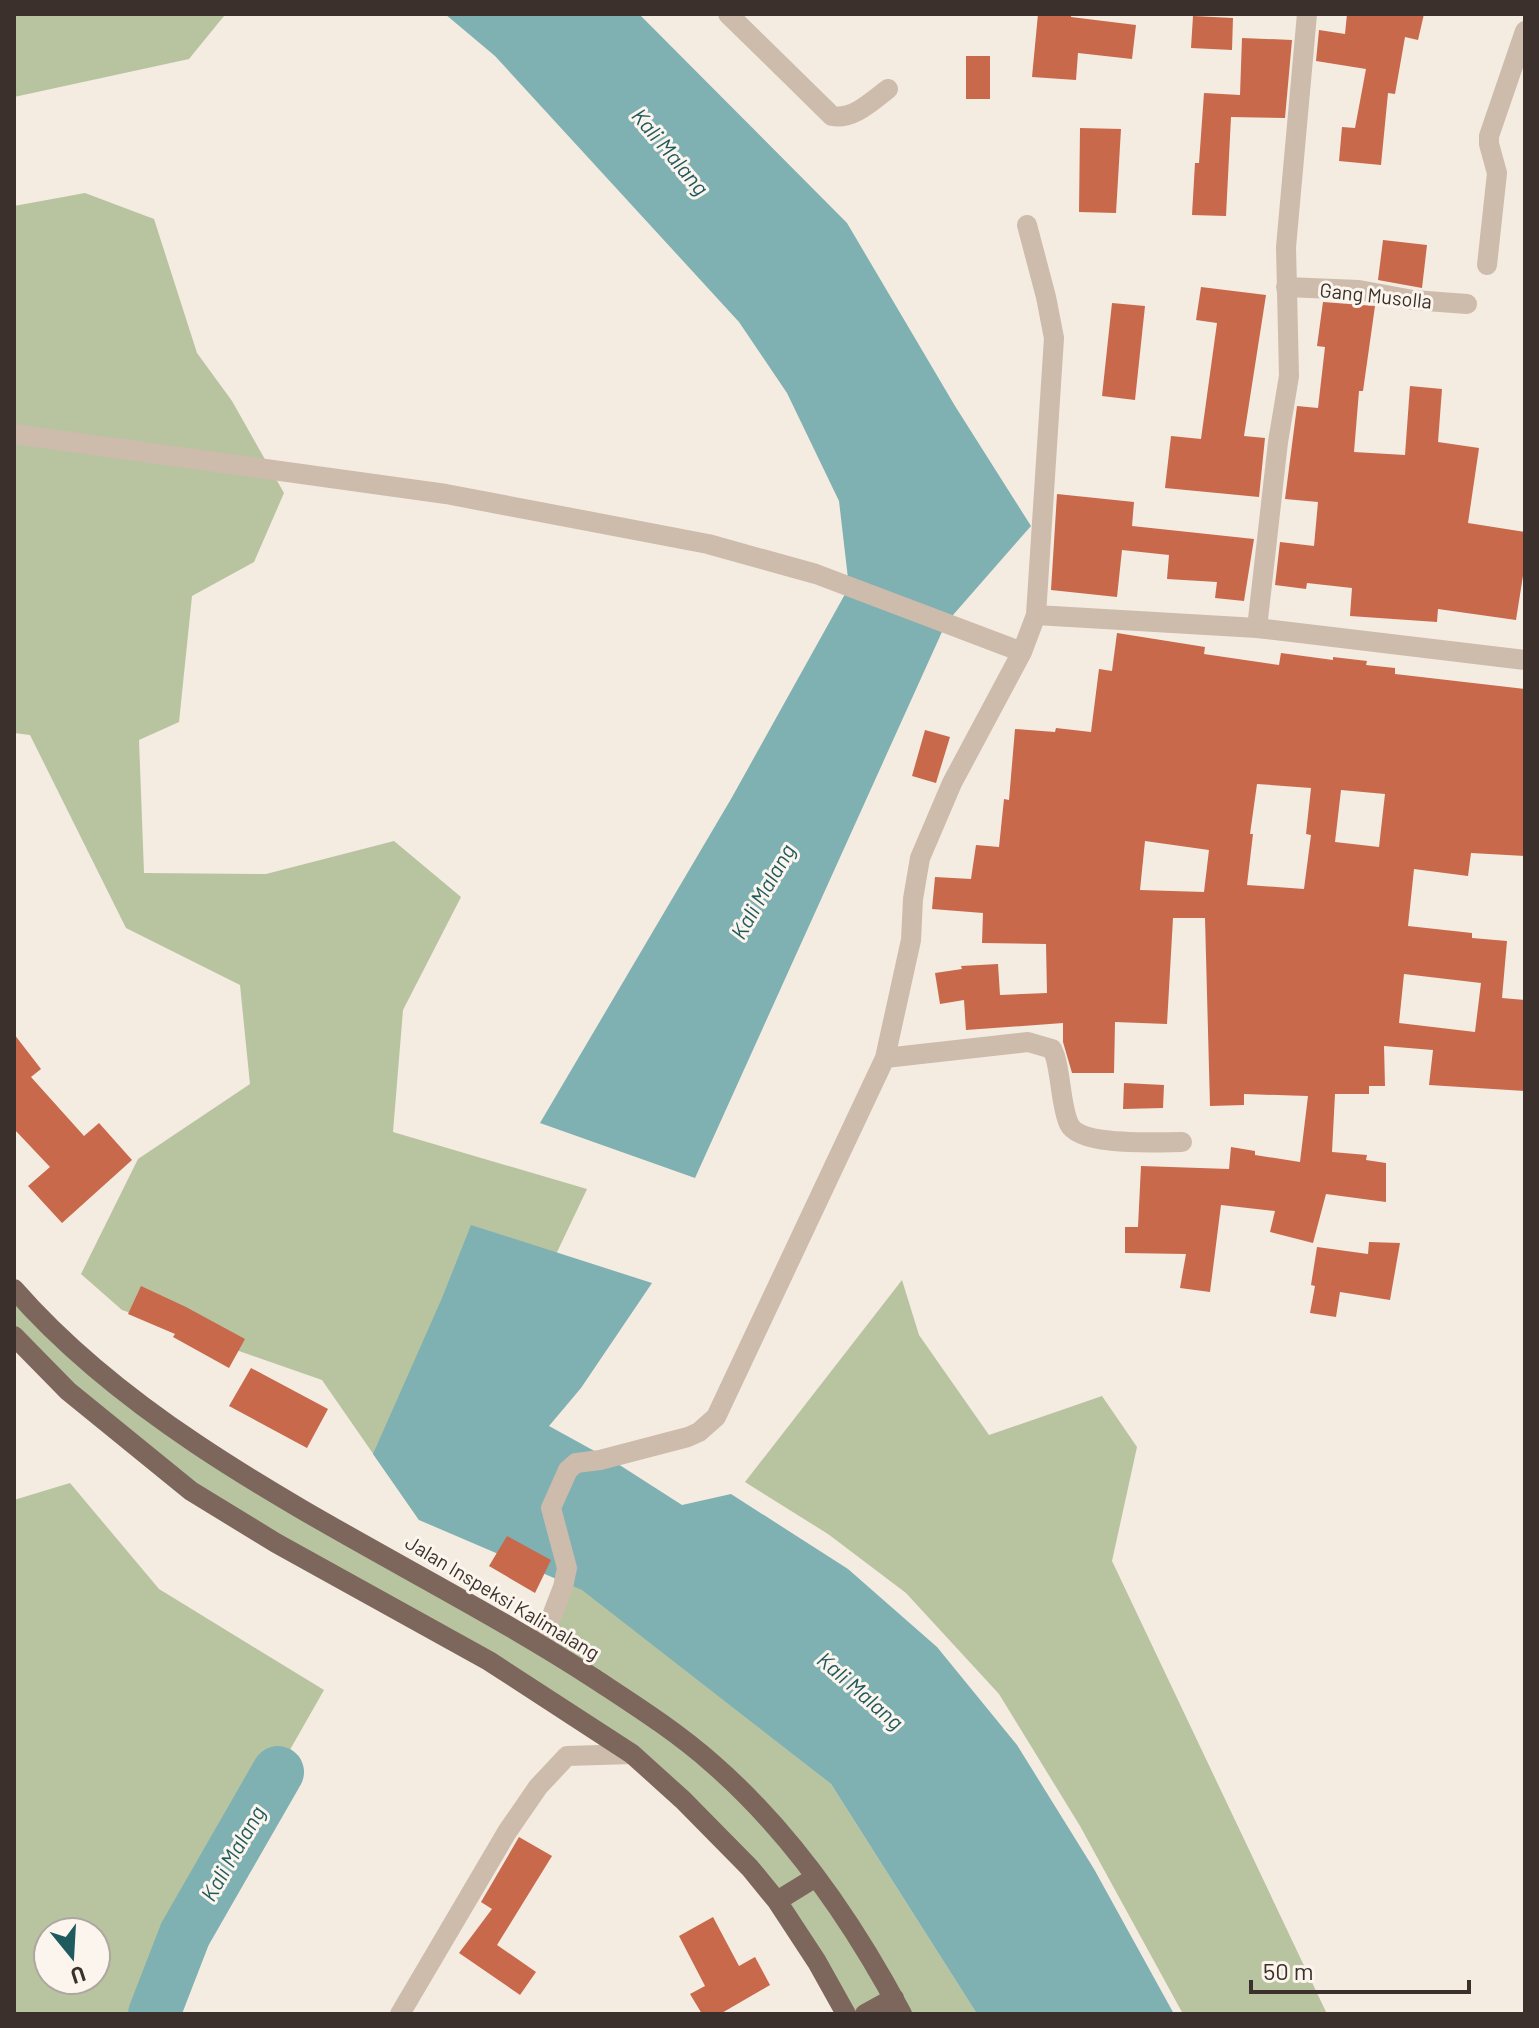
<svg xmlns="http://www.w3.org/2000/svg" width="1539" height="2028" viewBox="0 0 1539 2028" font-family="Barlow,sans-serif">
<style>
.green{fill:#b8c4a0;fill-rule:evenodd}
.water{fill:#7fb0b2}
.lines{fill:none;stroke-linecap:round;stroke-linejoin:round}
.river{stroke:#7fb0b2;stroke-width:52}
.building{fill:#c8694b;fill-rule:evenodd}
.minor{stroke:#cdbbac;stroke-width:20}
.major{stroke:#7d675c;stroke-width:20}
.labels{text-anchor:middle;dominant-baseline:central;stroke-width:6;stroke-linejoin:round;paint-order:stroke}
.street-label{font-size:20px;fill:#3b302b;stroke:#fbf5ee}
.water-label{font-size:22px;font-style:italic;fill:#1f5a5e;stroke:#fbf5ee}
</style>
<rect width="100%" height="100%" fill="#f4ebe1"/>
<path class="green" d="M14,14H230L224,16L189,59L14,97Z
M85,193L154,219L197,353L232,401L284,493L254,562L192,596L179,722L139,740L144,873L266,874L394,841L461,897L403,1010L393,1132L587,1189L493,1387L419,1520L322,1380L122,1310L81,1274L138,1159L250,1084L240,985L126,928L30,735L14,733V206Z
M902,1280L919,1335L989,1435L1102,1396L1137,1447L1112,1561L1327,2014H1183L1080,1826L999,1694L906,1593L828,1534L745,1482Z
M14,1289L153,1412L541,1644L565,1575L831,1784L977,2014H846L777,1901L632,1754L191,1491L14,1335Z
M70,1483L159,1589L324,1690L185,1934L154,2014H14V1500ZM96,1932V1980H48V1932Z"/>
<path class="water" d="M445,14H639L847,223L955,406L1031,526L946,623L695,1178L540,1123L731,799L849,587L839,501L787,393L739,322L495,56Z
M471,1225L652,1283L581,1388L549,1426L618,1464L682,1505L731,1494L848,1569L937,1647L1017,1745L1094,1869L1174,2014H977L831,1784L582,1590L419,1520L373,1454L442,1298Z"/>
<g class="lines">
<path class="river" d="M823,334L948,509L919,569
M154,2014L185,1934L278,1772"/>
</g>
<path class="building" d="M1038,14H1071V17L1136,25L1132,59L1078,53L1076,80L1032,77Z
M1347,14H1424L1418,40L1405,37L1395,94L1388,93L1381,165L1339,161L1342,127L1355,128L1366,69L1316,61L1319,30L1345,34Z
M1193,16L1233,18L1232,50L1191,48Z
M1242,38L1292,40L1285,118L1231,117L1226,216L1192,215L1195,163H1199L1204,93L1240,95Z
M966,56H990V99H966Z
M1080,128L1121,129L1116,213L1079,212Z
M1383,240L1427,245L1422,288L1378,280Z
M1201,287L1266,295L1244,436L1265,438L1259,497L1165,488L1171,436L1201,439L1217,323L1196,320Z
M1323,302L1375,306L1363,391H1359L1354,452L1405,455L1410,386L1442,389L1438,442L1479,448L1468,523L1525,532V563L1516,620L1438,609L1437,622L1350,616L1352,588L1307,583L1306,589L1275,585L1280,542L1314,546L1318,502L1285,499L1297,406L1318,408L1325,347L1317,346Z
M1112,303L1145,306L1135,400L1102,396Z
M1057,494L1134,502L1132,526L1254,539L1244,601L1215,598L1217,582L1167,579L1169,555L1122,550L1117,597L1051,590Z
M1117,633L1205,647L1204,654L1279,665L1281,653L1333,660V657L1367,661L1366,665L1395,668V674L1525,689V856L1471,853L1468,876L1414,869L1408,926L1472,933V938L1507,941L1502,998L1525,1000V1091L1429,1085L1433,1050L1384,1046L1385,1086H1369V1094H1335L1332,1152L1367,1155L1366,1160L1386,1163V1202L1326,1194L1313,1243L1270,1232L1275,1211L1221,1205L1210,1292L1180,1288L1186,1254L1125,1253V1227H1138L1141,1166L1229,1169L1231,1147L1255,1151V1155L1300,1162L1308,1096L1244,1094V1105L1210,1106L1205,918H1173L1167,1024L1115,1022L1114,1073H1072L1063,1042V1023L966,1030L964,1000L940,1004L935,973L962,969L961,966L998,964L1000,995L1047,993L1046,944L982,943L983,913L932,909L935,877L971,879L976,845L999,847L1004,799L1009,800L1015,729L1055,732L1056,728L1091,732L1099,669L1112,671ZM1257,784L1311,788L1306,834L1311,835L1304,889L1247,885L1253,834H1250ZM1341,790L1385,794L1379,847L1335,842ZM1145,841L1209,850L1204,892L1140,890ZM1404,974L1481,983L1475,1032L1399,1023Z
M925,730L950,737L936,783L912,776Z
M14,1034L41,1069L31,1077L84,1136L99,1123L132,1160L62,1223L28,1186L50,1167L14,1129Z
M1124,1083L1164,1085L1163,1108L1123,1109Z
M1369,1242L1400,1243L1390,1300L1340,1292L1336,1317L1310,1313L1315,1286L1311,1285L1317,1247L1368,1254Z
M141,1286L186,1307L245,1339L229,1368L173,1337L175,1334L128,1314Z
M251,1368L328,1409L307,1448L229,1406Z
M507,1536L551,1560L535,1593L489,1566Z
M519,1837L552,1856L497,1945L536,1972L520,1995L459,1953L492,1909L481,1902Z
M713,1917L739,1966L755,1957L770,1985L720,2014H702L690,1994L705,1986L679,1936Z"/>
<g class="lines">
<path class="minor" d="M728,14L832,116C853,120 872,101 888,89
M1487,265L1497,173L1489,144V136L1525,31
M1286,287L1359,290L1413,300L1467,304
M14,434L446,494L708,544L816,574L1022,652
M1036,615L1257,628L1525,660
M1257,628L1278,442L1289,376L1286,247L1307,14
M885,1058L1028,1042L1052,1049L1055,1056C1061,1075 1061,1107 1069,1124C1080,1147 1158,1142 1182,1142
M541,1644L563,1587L567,1568L551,1508L568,1470L576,1463L600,1460L688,1437L699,1432L716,1417L885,1058L911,940L913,899L920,858L952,783L1022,652L1036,615L1054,338L1046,297L1027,225
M400,2014L507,1832L538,1787L567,1756L632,1754"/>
<path class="major" d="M14,1289C164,1461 406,1556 595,1679C636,1706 677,1732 713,1764C792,1833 853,1922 902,2014
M14,1336L68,1391L191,1491L276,1543L489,1661L632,1754L683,1800L750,1868L777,1901L817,1962L846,2014
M777,1901L816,1877
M865,2014L894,1998"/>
</g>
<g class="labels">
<g class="street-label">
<text transform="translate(1376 295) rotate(6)">Gang Musolla</text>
<text transform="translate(503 1597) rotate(31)">Jalan Inspeksi Kalimalang</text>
</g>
<g class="water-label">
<text transform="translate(671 151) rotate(50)">Kali Malang</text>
<text transform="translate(762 891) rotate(-60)">Kali Malang</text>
<text transform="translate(861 1690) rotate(41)">Kali Malang</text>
<text transform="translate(232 1853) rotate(-60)">Kali Malang</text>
</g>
</g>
<rect width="1539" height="2028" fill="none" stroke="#3b302b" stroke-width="32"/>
<g transform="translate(72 1956) rotate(162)"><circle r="38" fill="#fbf5ee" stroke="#aea6a0" stroke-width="2"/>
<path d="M0-6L14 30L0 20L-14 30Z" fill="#1f5a5e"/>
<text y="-12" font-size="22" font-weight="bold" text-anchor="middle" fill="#3b302b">U</text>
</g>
<path d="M1251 1980v12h218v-12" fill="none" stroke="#3b302b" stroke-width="4"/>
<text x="1263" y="1980" font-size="24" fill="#3b302b" stroke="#fbf5ee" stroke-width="6" paint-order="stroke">50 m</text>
</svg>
